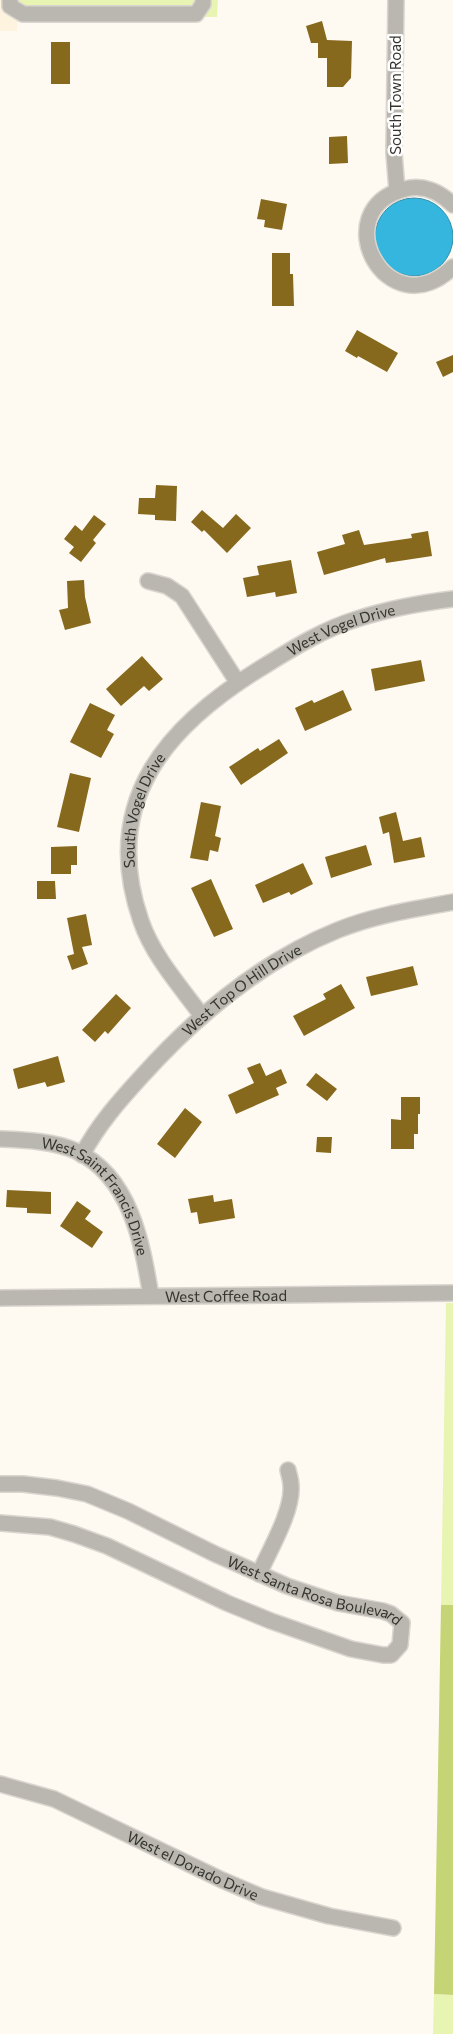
<svg xmlns="http://www.w3.org/2000/svg" width="453" height="2034" viewBox="0 0 453 2034" font-family="Commissioner,sans-serif">
<style>
.built{fill:#fdf3de}
.green{fill:#e8f5b2}
.forest{fill:#c5d575}
.water{fill:#34b6df;stroke:#358faa}
.building{fill:#87691d}
.lines{fill:none;stroke-linecap:round;stroke-linejoin:round}
.minor-casing{stroke:#dad6cf;stroke-width:18}
.minor{stroke:#bab7b1;stroke-width:15}
.labels{text-anchor:middle;dominant-baseline:central;stroke-width:5;stroke-linejoin:round;paint-order:stroke}
.street-label{font-size:15px;fill:#36342e;stroke:#fff}
</style>
<rect width="100%" height="100%" fill="#fefaf2"/>
<path class="built" d="M0,0H18L17,31H0Z"/>
<path class="green" d="M18,0H218L217,17L17,15Z
M446,1303H453V1605H441Z
M434,1994L453,1995V2034H433Z"/>
<path class="forest" d="M441,1605H453V1995L434,1994Z"/>
<path class="water" d="M375 237a39 39 0 1 1 78 0a39 39 0 1 1-78 0Z"/>
<path class="building" d="M322,21L327,40L352,41L351,78L343,87H327V58H318V43H311L306,26Z
M51,42H70V84H51Z
M347,136L348,163L329,164V137Z
M261,199L287,204L282,230L264,227L265,220L257,219Z
M272,253H290V274H293L294,306H272Z
M357,330L398,353L387,372L358,356L357,358L345,351Z
M453,355V372L443,377L436,362Z
M156,485L177,486L176,521L155,520V515L138,514L139,498H155Z
M202,510L223,528L236,514L251,528L227,553L204,530L202,532L191,522Z
M94,515L106,524L93,540L96,543L81,562L69,553L74,547L64,539L75,525L82,531Z
M359,530L364,545L412,538L411,534L428,531L432,556L386,563L385,558L324,575L317,552L345,544L342,535Z
M291,560L297,593L276,597L275,592L247,597L243,578L259,575L257,566Z
M84,580L85,597L91,623L65,630L59,610L68,608L67,581Z
M142,656L163,679L149,691L144,686L121,706L106,689Z
M421,660L425,681L375,691L371,669Z
M343,690L352,710L305,731L295,708L312,700L314,703Z
M90,703L115,715L107,730L114,734L101,758L70,742Z
M279,739L288,753L241,785L229,767L258,748L260,751Z
M70,773L91,778L79,832L57,827Z
M201,802L221,806L215,836L221,838L218,852L210,850L208,861L190,858Z
M396,812L403,841L421,837L425,857L394,863L389,832L383,834L379,817Z
M366,845L372,865L331,878L325,857Z
M77,846V865H71V874H51V847Z
M303,863L313,884L291,895L289,892L263,903L255,885Z
M211,879L233,929L214,937L191,888Z
M37,881H55L56,899H37Z
M86,914L92,945L82,947L88,964L72,970L67,956L74,954L67,918Z
M413,966L418,985L371,996L366,977Z
M341,984L355,1008L304,1036L293,1016L326,999L323,994Z
M116,994L131,1008L108,1034L105,1031L95,1042L82,1030Z
M58,1056L65,1082L47,1087L45,1082L18,1089L13,1069Z
M260,1063L266,1076L281,1069L287,1083L276,1088L279,1095L236,1114L228,1095L254,1083L247,1068Z
M316,1073L337,1089L327,1101L306,1085Z
M401,1097H420V1114H418V1134H414V1149H391V1119L401,1120Z
M185,1108L202,1122L175,1158L157,1144Z
M317,1137H332L331,1153L316,1152Z
M7,1190L51,1192V1214L27,1213V1208L6,1207Z
M213,1195L214,1202L232,1199L235,1218L199,1224L197,1212L191,1213L188,1199Z
M77,1201L91,1211L85,1219L103,1232L92,1248L60,1226Z"/>
<g class="lines">
<g class="minor-casing">
<g id="minor">
<path d="M10,0V6L23,14H196L203,4V0"/>
<path d="M396,0L394,153L397,191"/>
<path d="M453,205C440,192 423,184 405,189C324,210 387,330 453,267"/>
<path d="M148,581L167,586L182,596L238,683"/>
<path id="s1" d="M202,1016C180,986 153,956 141,921C99,800 168,724 266,665C295,647 324,629 357,619C388,609 420,603 453,599"/>
<path id="s2" d="M0,1139C24,1140 54,1141 76,1151C131,1177 142,1243 151,1296"/>
<path id="s3" d="M82,1155C98,1125 119,1101 142,1076C197,1015 261,961 338,930C375,915 415,909 453,902"/>
<path id="s4" d="M0,1298L453,1293"/>
<path id="s5" d="M0,1484H23L57,1488L87,1494L128,1511L215,1554L287,1586L338,1603L383,1611L391,1614L402,1623L400,1645L391,1655H383L351,1649L271,1621L227,1603L107,1546L74,1534L50,1527L0,1523"/>
<path d="M259,1574C269,1551 293,1511 291,1486C291,1480 289,1475 288,1470"/>
<path id="s6" d="M0,1784L54,1799L222,1880L262,1897L329,1916L393,1928"/>
</g>
</g>
<use href="#minor" class="minor"/>
</g>
<g class="labels">
<g class="street-label">
<text transform="translate(395 95) rotate(-90)">South Town Road</text>
<text stroke="none"><textPath href="#s1" startOffset="511">West Vogel Drive</textPath></text>
<text stroke="none"><textPath href="#s1" startOffset="228">South Vogel Drive</textPath></text>
<text stroke="none"><textPath href="#s3" startOffset="232">West Top O Hill Drive</textPath></text>
<text stroke="none"><textPath href="#s2" startOffset="124">West Saint Francis Drive</textPath></text>
<text stroke="none"><textPath href="#s4" startOffset="226">West Coffee Road</textPath></text>
<text stroke="none"><textPath href="#s5" startOffset="336">West Santa Rosa Boulevard</textPath></text>
<text stroke="none"><textPath href="#s6" startOffset="210">West el Dorado Drive</textPath></text>
</g>
</g>
</svg>
